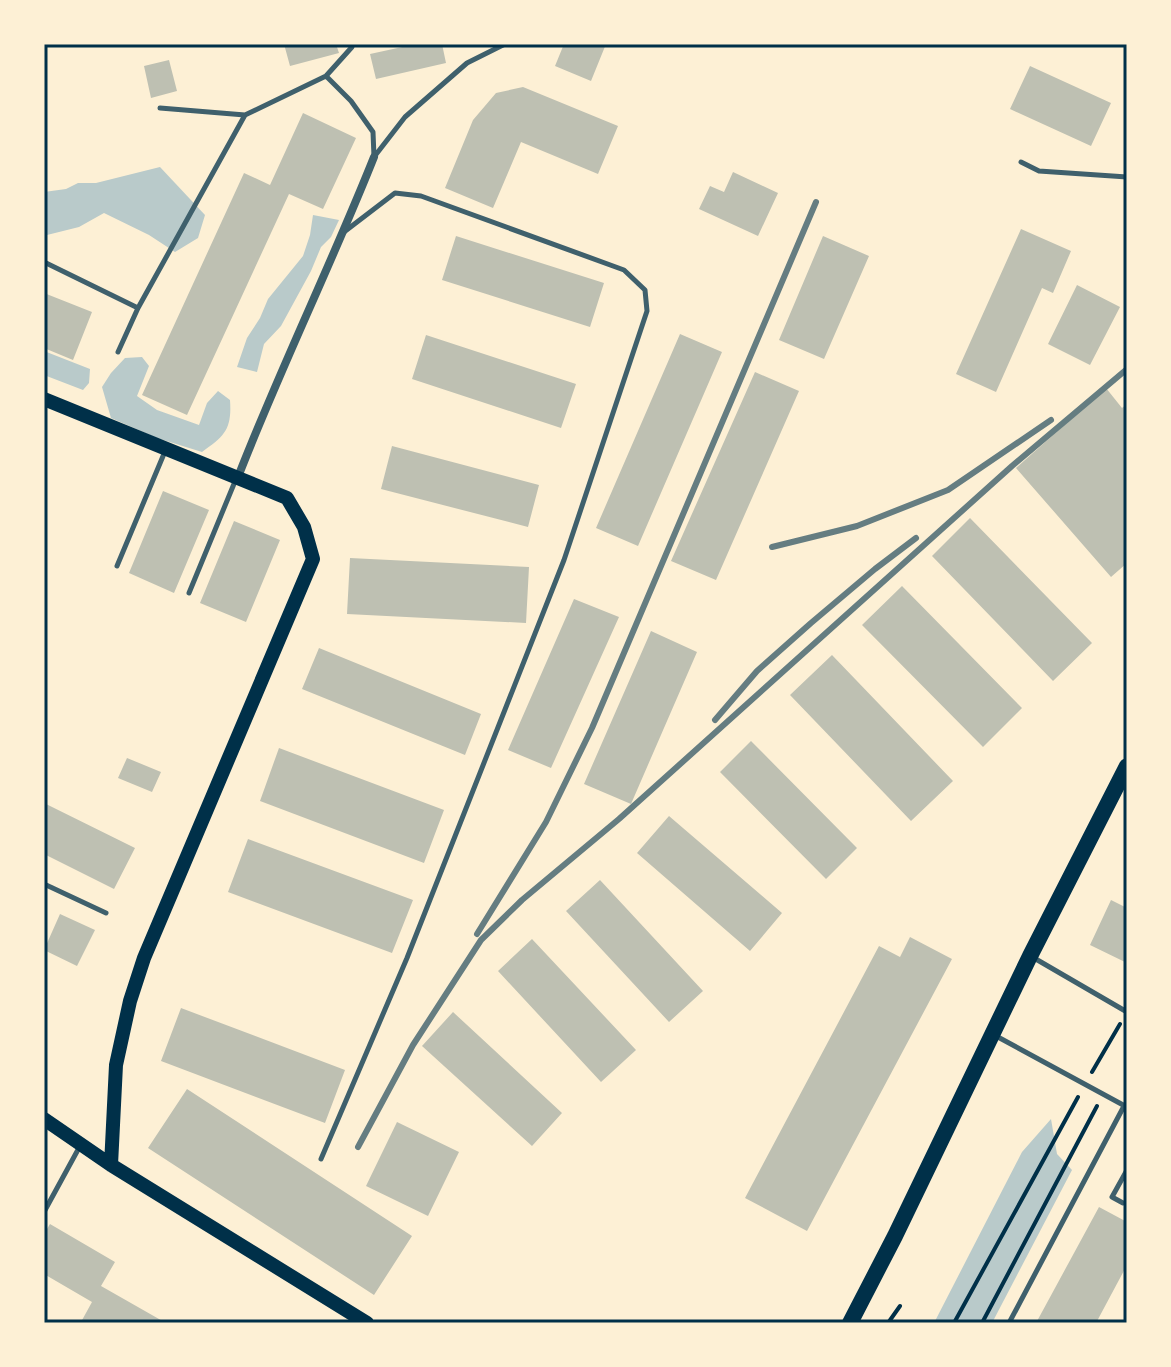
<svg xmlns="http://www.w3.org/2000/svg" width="1171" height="1367" viewBox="0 0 1171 1367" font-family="'Roboto Condensed',sans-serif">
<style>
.green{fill:#b9caca}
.building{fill:#bec0b2}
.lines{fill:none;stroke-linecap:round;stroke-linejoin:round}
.path{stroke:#003049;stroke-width:4}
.service{stroke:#3f606c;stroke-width:5}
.minor{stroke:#3f606c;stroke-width:8}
.secondary{stroke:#003049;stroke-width:14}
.primary{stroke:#003049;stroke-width:16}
.rail{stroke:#657d81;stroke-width:6}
.neatline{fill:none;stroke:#003049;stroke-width:3}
</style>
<rect width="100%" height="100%" fill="#fdf0d5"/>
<path class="green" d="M160,167L205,215L198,238L175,252L149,235L104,213L79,227L47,235L44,234V192L66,189L78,183H96Z
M313,215L339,220L331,237L321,247L311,271L281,326L264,344L257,372L237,367L247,338L260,318L268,299L303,256L310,235Z
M44,351L90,369L89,383L83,390L44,375Z
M142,357L149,366L137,396L157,410L199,425L207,403L218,391L230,400C232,429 225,436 202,452L157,438L111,418L102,387L111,373L125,358Z
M1051,1119L1057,1154L1072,1170L992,1323H934L1022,1152Z"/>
<path class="building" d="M284,44H336L339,53L290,66Z
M416,44H442L446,63L376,79L370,54Z
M564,44H606L591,81L555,66Z
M169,60L177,91L151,98L144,66Z
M1030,66L1111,103L1091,146L1010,109Z
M523,87L618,126L598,174L521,142L493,208L445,188L473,120L496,93Z
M303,113L356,138L323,209L289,194L187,415L142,395L244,173L270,185Z
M733,172L778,193L758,236L699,209L710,186L724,192Z
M1021,229L1071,251L1053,293L1042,288L996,392L956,374Z
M456,236L604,283L590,327L442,280Z
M823,236L869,256L824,359L779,340Z
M1077,285L1120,307L1090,365L1048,344Z
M44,293L92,312L73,360L44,348Z
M680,334L722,352L638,546L596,528Z
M426,335L576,384L561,428L412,379Z
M755,372L799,391L716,580L671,561Z
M1106,388L1122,408L1127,404V563L1111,577L1016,468Z
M392,446L539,485L528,527L381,489Z
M163,491L209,510L174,593L129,573Z
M970,518L1092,643L1053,681L932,556Z
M234,521L280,540L246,622L200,603Z
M350,558L529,567L526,623L347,614Z
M902,586L1022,708L983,747L862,625Z
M574,599L619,617L551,768L508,750Z
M651,631L697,652L631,804L584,784Z
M319,648L481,714L465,755L302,689Z
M832,655L953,781L911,821L790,695Z
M751,741L857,848L826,879L720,772Z
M279,748L444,810L424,863L260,801Z
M127,758L161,772L152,792L118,778Z
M44,803L135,848L114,889L44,854Z
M669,816L782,913L750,951L637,853Z
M248,839L413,900L392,953L228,892Z
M600,880L703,991L669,1022L566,911Z
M1111,900L1127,908V963L1090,945Z
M60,914L95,930L77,966L44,950Z
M910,937L952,959L807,1231L745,1198L879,946L900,957Z
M532,939L636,1050L601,1082L498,971Z
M181,1008L345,1070L325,1123L161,1061Z
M453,1012L562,1113L532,1146L422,1046Z
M187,1089L412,1236L374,1295L148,1148Z
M397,1122L459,1152L428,1216L366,1186Z
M1099,1207L1127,1222V1265L1096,1323H1036Z
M50,1224L115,1262L101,1286L166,1323L81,1322L92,1302L44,1274V1234Z"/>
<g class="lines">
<path class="path" d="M1092,1072L1120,1024
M888,1323L900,1306
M954,1323L1078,1097
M982,1323L1097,1106"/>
<path class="service" d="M326,76L352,47L351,44
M160,108L245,115L326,76L351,101L373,132L374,157L405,117L467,63L505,44
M1021,162L1039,171L1127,177
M44,262L138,308
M118,352L138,308L245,115
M117,566L166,449
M189,593L236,479
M44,884L106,913
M1034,958L1127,1012
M996,1036L1125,1106
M321,1159L407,958L564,560L647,311L645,290L624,270L421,196L395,193L344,232
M1123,1203L1112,1197L1127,1170
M44,1212L80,1146
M1009,1323L1124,1106"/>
<path class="minor" d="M238,477C280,369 331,265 374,157"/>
<path class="secondary" d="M44,399L287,498L304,527L313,559L144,958L130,1001L116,1065L111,1165
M44,1119L111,1165L367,1323"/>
<path class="primary" d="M850,1323L895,1236L1030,956L1127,766"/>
<path class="rail" d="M772,547L857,526L948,490L1051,420
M715,720L757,671L811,623L875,569L916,538
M477,934L546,822L592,728L816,202
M358,1147L413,1045L481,940L522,900L619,819L1012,466L1127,369"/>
</g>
<rect width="1171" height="1367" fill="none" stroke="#fdf0d5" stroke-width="92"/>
<rect x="46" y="46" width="1079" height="1275" class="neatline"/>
</svg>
